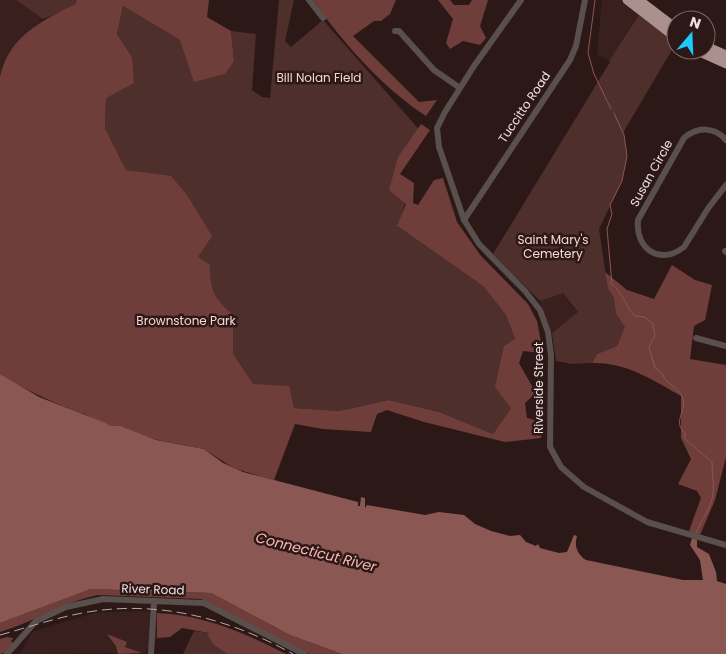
<svg xmlns="http://www.w3.org/2000/svg" width="726" height="654" viewBox="0 0 726 654" font-family="Poppins,sans-serif">
<style>
.built{fill:#39201e}
.green{fill:#4e2f2c}
.forest{fill:#703e3a}
.water{fill:#8b5753}
.lines{fill:none;stroke-linecap:round;stroke-linejoin:round}
.stream{stroke:#8b5753;stroke-width:1}
.minor{stroke:#594f4d;stroke-width:6}
.highway{stroke:#aa918e;stroke-width:9}
.rail{stroke:#b7a7a5;stroke-width:1;stroke-dasharray:10 5;stroke-linecap:butt}
.labels{text-anchor:middle;dominant-baseline:central;stroke-width:5;stroke-linejoin:round;paint-order:stroke}
.park-label{font-size:12px;fill:#fad7d3;stroke:#2c1917}
.street-label{font-size:12px;fill:#efe1df;stroke:#2c1917}
.water-label{font-size:14px;font-style:italic;fill:#fbb7b1;stroke:#2c1917}
</style>
<rect width="100%" height="100%" fill="#2c1917"/>
<path class="built" d="M0,0H16L43,19L19,39L3,62L0,77Z
M602,0H625L639,15L609,61L597,54Z
M563,293L578,313L552,333L540,301Z
M141,611L157,613V638L145,653L20,654L32,632L94,613Z"/>
<path class="green" d="M16,0H90L43,19Z
M279,0H294L285,41L291,47L323,20L423,134L396,174L408,193L398,227L483,286L506,315L515,339L511,408L493,434L439,412L389,400L339,411L294,408L290,393L265,478L229,466L203,448L156,440L110,426L0,374V240L137,172L126,170L105,128L106,98L132,57L117,34L123,6L180,40L234,61L231,31L256,34L252,90L262,97L270,98Z
M639,15L676,43L624,131L627,156L622,181L599,229L608,289L614,298L616,314L626,327L617,346L597,354L592,363L572,364L556,361L552,333L578,312L563,293L540,301L493,254L610,62L609,61Z
M194,631L209,633L214,645L227,654H183Z"/>
<path class="forest" d="M77,0H209L207,17L231,31L234,61L225,74L194,82L180,40L123,6L117,34L132,57L134,83L106,98L105,128L126,170L171,176L187,195L212,236L198,257L210,265C210,289 213,299 233,314V354L253,384L289,386L294,408L339,411L389,400L439,412L493,434L511,408L495,387L504,346L515,339L506,315L483,286L397,226L406,204L389,190L398,157L421,124L430,130L400,174L414,183L413,203L418,205L434,180L443,178L457,222L481,256L528,304L537,321L543,353L523,351L519,363L536,393L525,403L527,418L543,422L545,420L541,438L505,442L424,422L387,410L377,414L371,432L323,429L295,424L274,480L236,469L204,449L158,440L112,427L84,414L85,412L83,414C54,403 27,391 0,374V77C8,37 42,20 76,4Z
M313,0H396L390,14L381,21H374L353,36L419,102L437,100L426,116C382,87 343,43 313,0Z
M438,0H450L454,5H469L472,0H488L480,26L486,38L480,45L463,41L450,49L446,43L453,19Z
M672,265L695,280L712,285L705,320L694,326L690,359L726,365V457L715,500L700,535L689,531L701,498L697,491L678,484L691,459L681,438V396C653,380 626,362 592,363L597,354L617,346L625,327L616,314L614,298L608,289L605,272L627,290L654,299Z
M91,589L211,593L290,635L342,654H309L201,599L98,595C63,602 34,622 0,632V623Z
M157,613C205,615 244,633 286,654H227L214,645L208,636L209,633L182,628L170,637L157,638Z
M107,634L127,642L125,647L142,653L118,654L116,646Z
M7,637L13,638L11,642L14,643L4,653L0,654V639Z"/>
<path class="water" d="M0,374L39,397L106,423L110,426H120L156,440L204,449L223,463L243,472L358,502V506H360L361,497L365,498V508L367,505L425,515L439,512L464,515L475,524L491,531L510,536L520,535L526,542L536,546L538,544L540,548L559,553L567,552L574,535L577,536C574,546 577,554 586,560L683,580H703L700,560L690,545L692,538L697,540V547L709,554L716,572L717,581L726,584V654H342L290,635L211,593L91,589L0,623Z"/>
<g class="lines">
<path class="stream" d="M595,0L588,53L594,74L611,109
M614,113L624,135L627,156L622,181L610,205L612,214L607,229L612,284C623,293 625,306 635,316L645,317L653,324L655,335L649,347L655,368C663,371 662,377 668,382C673,387 678,389 682,396C689,410 671,421 685,433V439L712,462C712,476 716,492 710,505C706,515 700,523 696,533"/>
<path class="minor" d="M309,0L323,18
M521,0L474,66L445,112L437,128L439,147L464,220L479,244L525,291L540,310L548,332L551,355L550,447L561,467L584,487L647,522L726,545
M395,31H399L434,70L460,88
M726,140C714,126 697,127 684,138L638,220C635,249 660,266 684,247L709,207L726,185
M464,220L570,60L576,46L585,0
M725,251L726,252
M696,338L726,346
M7,654L36,621L66,607L103,599L204,603L304,654
M151,654L154,602"/>
<path class="highway" d="M627,0L676,38
M639,0L676,28
M706,46L726,55
M695,50L726,64"/>
<path class="rail" d="M0,635C29,627 58,617 88,612C160,600 230,619 293,654"/>
</g>
<g class="labels">
<g class="park-label">
<text x="319" y="77">Bill Nolan Field</text>
<text x="553" y="239">Saint Mary's<tspan x="553" dy="14">Cemetery</tspan></text>
<text x="186" y="320">Brownstone Park</text>
</g>
<g class="street-label">
<text transform="translate(524 107) rotate(-56)">Tuccitto Road</text>
<text transform="translate(651 173) rotate(-61)">Susan Circle</text>
<text transform="translate(538 388) rotate(-90)">Riverside Street</text>
<text transform="translate(153 589) rotate(2)">River Road</text>
</g>
<g class="water-label">
<text transform="translate(316 552) rotate(14)">Connecticut River</text>
</g>
</g>
<g transform="translate(691 35) rotate(19)"><circle r="24" fill="#2c1917" stroke="#7a6967"/>
<path d="M0-4L9 19L0 12L-9 19Z" fill="#1ec9fd"/>
<text y="-8" font-size="14" font-weight="bold" text-anchor="middle" fill="#efe1df">N</text>
</g>
</svg>
